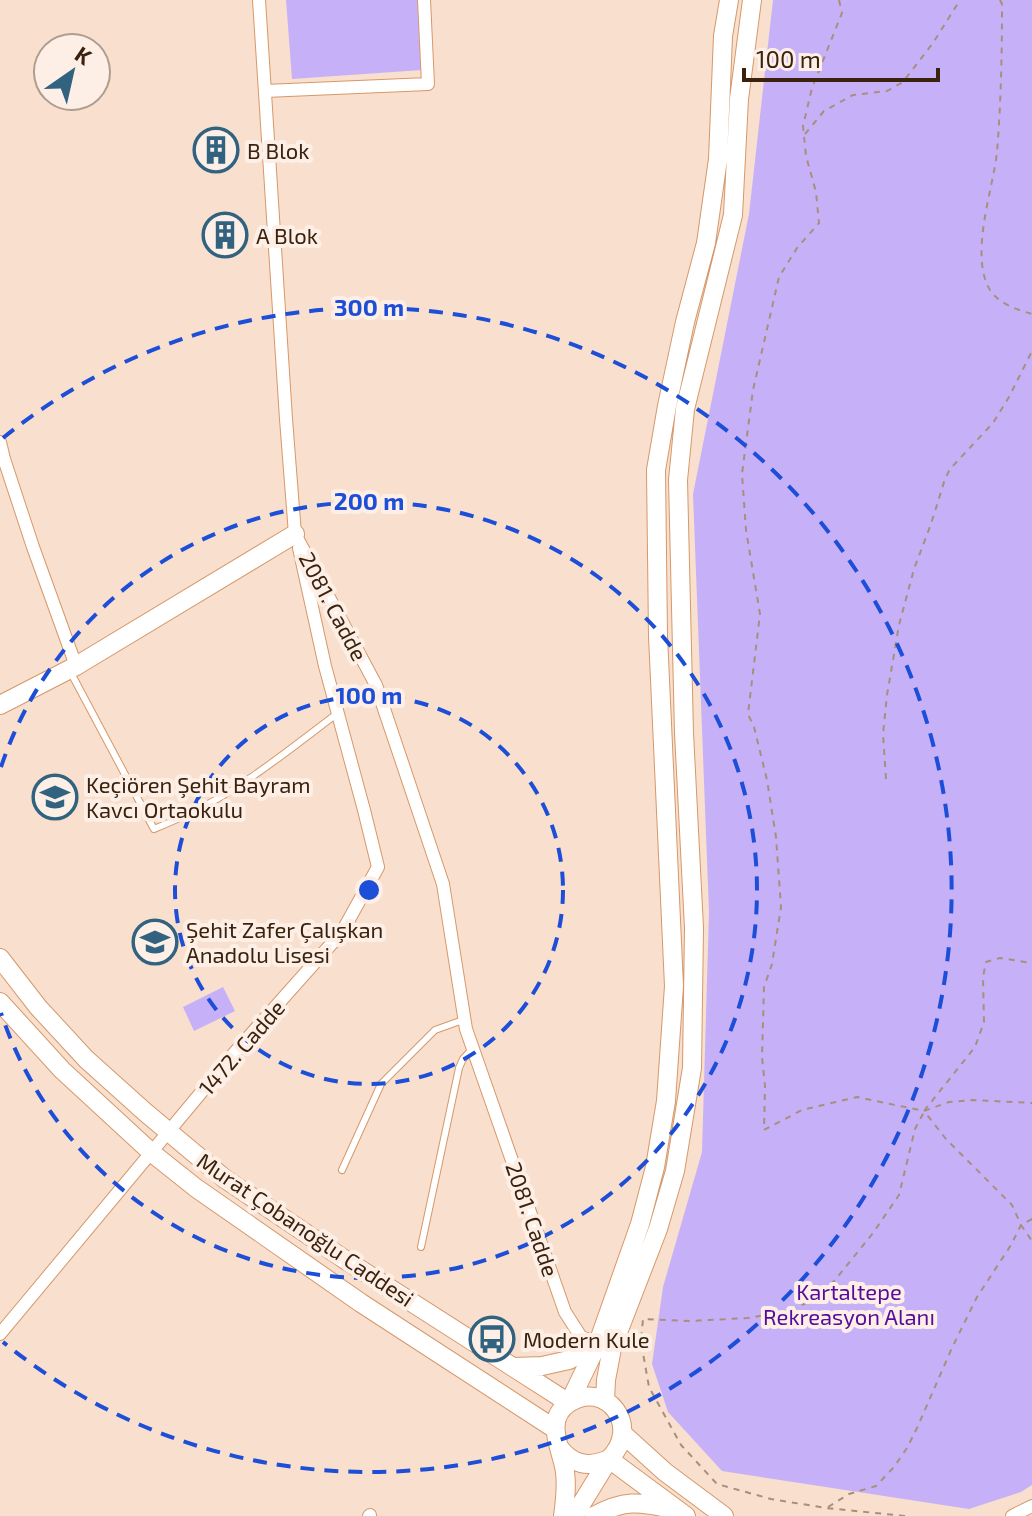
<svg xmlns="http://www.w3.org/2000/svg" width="1032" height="1516" viewBox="0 0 1032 1516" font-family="'Exo 2',sans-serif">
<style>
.green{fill:#c6b1f8}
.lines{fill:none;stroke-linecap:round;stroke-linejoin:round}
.lane-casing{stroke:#d6986a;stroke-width:8}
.street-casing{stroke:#d6986a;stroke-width:14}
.secondary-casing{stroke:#d6986a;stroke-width:20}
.path{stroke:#a88f7d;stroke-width:2;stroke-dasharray:6 6;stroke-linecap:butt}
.lane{stroke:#fff;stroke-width:6}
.street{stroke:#fff;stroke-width:12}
.secondary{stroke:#fff;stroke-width:18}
.ring{fill:none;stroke:#1d4ed8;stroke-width:4;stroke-dasharray:14 10}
.labels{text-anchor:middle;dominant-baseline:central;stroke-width:8;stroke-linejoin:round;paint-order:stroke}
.poi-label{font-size:22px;fill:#3a220f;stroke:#fdefe6;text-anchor:start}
.street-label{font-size:22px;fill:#3a220f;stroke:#fdefe6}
.park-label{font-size:22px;fill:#550c9d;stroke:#fdefe6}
.centre{fill:#1d4ed8;stroke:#fdefe6;stroke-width:4}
.ring-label{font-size:24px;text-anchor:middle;font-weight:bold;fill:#1d4ed8;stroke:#fdefe6;stroke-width:8;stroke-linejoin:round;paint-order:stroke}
</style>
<rect width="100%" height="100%" fill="#f9dfcd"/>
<path class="green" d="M286,0H419L422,70L292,79Z
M773,0H1032V1485L1021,1492L969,1509L722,1471L668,1412L652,1364L663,1287L702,1152L709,912L693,494L749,214Z
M223,987L235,1011L194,1031L183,1007Z"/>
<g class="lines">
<g class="lane-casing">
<path id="lane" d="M71,673L154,829C181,818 207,806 232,790C269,767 303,739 338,713
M342,1170L381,1084L435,1030L463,1020
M421,1247L459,1068L463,1059L473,1048"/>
</g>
<g class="street-casing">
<path id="street" d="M259,0L286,419L295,534L376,685L443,884L466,1029L565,1312L581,1337L601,1344
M265,91L428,84L424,0
M0,442L4,459L33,547L76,666
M0,1334L229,1059L342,932L378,867L364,810L325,666L299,548
M369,1516L370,1515
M1012,1516L1032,1506"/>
</g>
<g class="secondary-casing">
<path id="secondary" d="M0,705L76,666L295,534
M0,958L38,1007L86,1059L145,1112L225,1179L344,1259L569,1403
M0,1002L62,1070L152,1153L196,1188L361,1303L555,1429
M514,1367L542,1366L569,1360L598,1343
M605,1401L606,1380L612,1348L658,1229L675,1171L692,1068L694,928L684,733L678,480L685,409L733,215L739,99L752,0
M569,1403L598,1343L640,1224L655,1167L666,1101L674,986L658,636L656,470L667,406L685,322L706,243L718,159L723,36L729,0
M623,1434L665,1472L724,1516
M559,1447C572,1465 589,1468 609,1459
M609,1459L686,1516
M563,1516C565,1501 567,1487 565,1472C562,1449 543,1420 569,1403C605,1379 643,1426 609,1459L574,1516
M594,1516C623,1500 639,1501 671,1509"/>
</g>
<path class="path" d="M839,0L842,13L812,88L803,126L806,156L816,192L819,223L797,248L779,277L753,390L742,474L746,530L760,614L748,714L754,727L767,780L776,837L781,907L772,964L764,987L762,1057L765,1086L764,1130L802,1110L857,1097L924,1111L949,1102L972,1100L1032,1103
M1000,0L1002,4C1002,53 1001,103 997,152C993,190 969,255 990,290C999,304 1018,310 1032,314
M805,134L824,111L853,95L887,91L903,82L933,43L960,0
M886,779L883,734L887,695L899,625L914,569L931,524L945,479L950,469L993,423L1009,397L1032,351
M1032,1219L1021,1225L1032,1241
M828,1507L849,1494L876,1486L894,1467L907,1448L917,1428L951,1350L977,1297L1011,1245L1021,1225L1012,1205L946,1139L924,1111L975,1047L984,1022L983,977L986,962L1000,958L1032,963
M905,1516L826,1508L771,1499L717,1484L681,1445L649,1387L641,1342L643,1319L689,1321L748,1318L789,1311L817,1298L835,1280L873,1233L899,1195L915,1129L924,1112"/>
<use href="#lane" class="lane"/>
<use href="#street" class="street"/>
<use href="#secondary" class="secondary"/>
</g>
<g class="ring">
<circle cx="369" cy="890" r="194"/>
<path d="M1 767A388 388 0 1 1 1 1013"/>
<path d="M3 438A582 582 0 1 1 3 1342"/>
</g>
<defs>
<g id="building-ring" transform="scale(2.3)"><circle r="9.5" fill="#fdefe6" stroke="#316280" stroke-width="1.5"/><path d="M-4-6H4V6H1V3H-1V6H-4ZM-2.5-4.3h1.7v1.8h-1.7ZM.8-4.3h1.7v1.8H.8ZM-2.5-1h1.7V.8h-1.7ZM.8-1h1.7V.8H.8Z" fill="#316280"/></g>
<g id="school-ring" transform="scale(2.3)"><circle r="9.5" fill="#fdefe6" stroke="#316280" stroke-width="1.5"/><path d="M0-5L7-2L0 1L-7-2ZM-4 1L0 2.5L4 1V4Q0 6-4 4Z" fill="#316280"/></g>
<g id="bus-ring" transform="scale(2.3)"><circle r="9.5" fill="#fdefe6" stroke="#316280" stroke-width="1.5"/><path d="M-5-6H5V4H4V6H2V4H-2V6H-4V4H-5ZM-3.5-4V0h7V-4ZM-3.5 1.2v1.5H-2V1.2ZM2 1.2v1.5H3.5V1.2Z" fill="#316280"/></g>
</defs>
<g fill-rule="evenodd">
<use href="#building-ring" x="216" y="150"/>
<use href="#building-ring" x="225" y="235"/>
<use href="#school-ring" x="55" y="797"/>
<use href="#school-ring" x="155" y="942"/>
<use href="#bus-ring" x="492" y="1339"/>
</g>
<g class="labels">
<g class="poi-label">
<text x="247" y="150">B Blok</text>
<text x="256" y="235">A Blok</text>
<text x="86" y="784">Keçiören Şehit Bayram<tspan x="86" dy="25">Kavcı Ortaokulu</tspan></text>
<text x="186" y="929">Şehit Zafer Çalışkan<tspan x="186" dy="25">Anadolu Lisesi</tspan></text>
<text x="523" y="1339">Modern Kule</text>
</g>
<g class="street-label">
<text transform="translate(334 606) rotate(62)">2081. Cadde</text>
<text transform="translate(241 1047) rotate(-49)">1472. Cadde</text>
<text transform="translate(533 1219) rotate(71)">2081. Cadde</text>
<text transform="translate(306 1229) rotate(34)">Murat Çobanoğlu Caddesi</text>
</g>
<g class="park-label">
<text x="849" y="1291">Kartaltepe<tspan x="849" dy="25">Rekreasyon Alanı</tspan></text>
</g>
</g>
<circle cx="369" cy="890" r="12" class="centre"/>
<g class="ring-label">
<text x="369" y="316">300 m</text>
<text x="369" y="510">200 m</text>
<text x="369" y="704">100 m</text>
</g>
<g transform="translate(72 72) rotate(34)"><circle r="38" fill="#fdefe6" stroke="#af9d90" stroke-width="2"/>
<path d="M0-6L14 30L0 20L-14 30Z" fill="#316280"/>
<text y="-12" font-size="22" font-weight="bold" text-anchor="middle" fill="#3a220f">K</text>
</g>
<path d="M744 68v12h194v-12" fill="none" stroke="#3a220f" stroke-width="4"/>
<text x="756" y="68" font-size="24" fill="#3a220f" stroke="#fdefe6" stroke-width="6" paint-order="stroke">100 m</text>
</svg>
